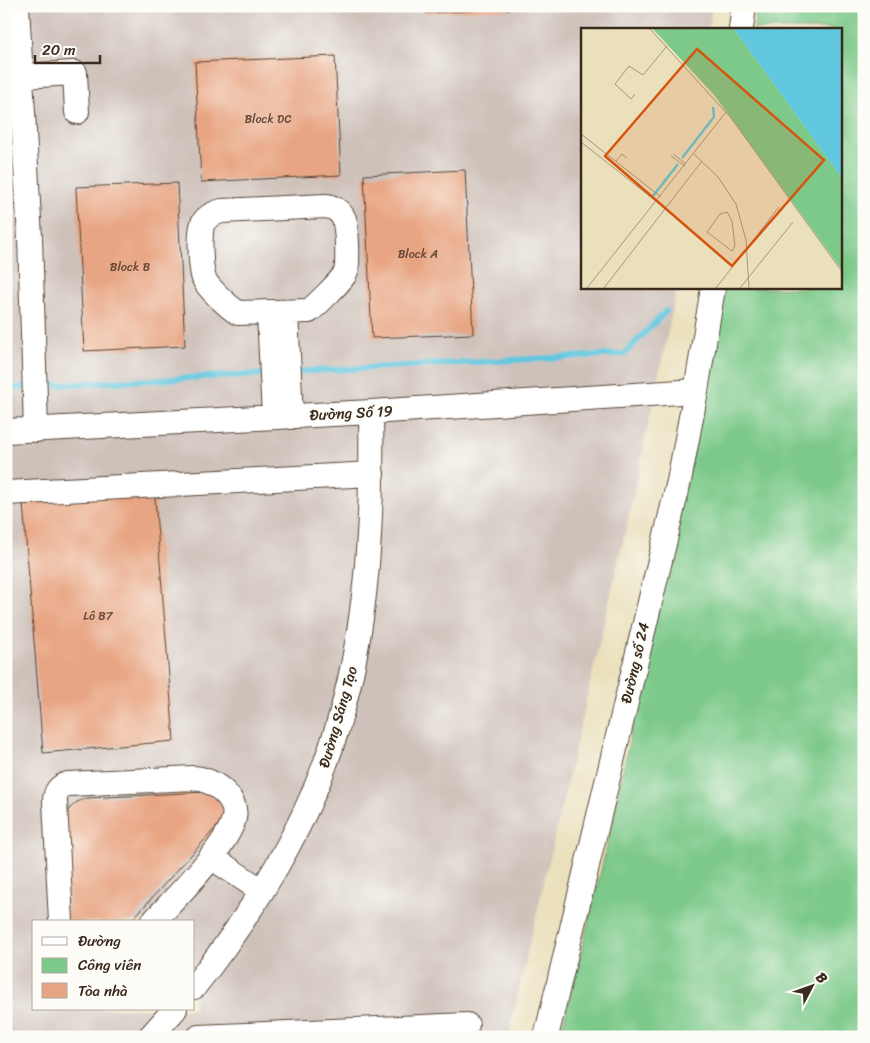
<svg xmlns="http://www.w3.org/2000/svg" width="870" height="1043" viewBox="0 0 870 1043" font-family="Sriracha,sans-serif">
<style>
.industrial{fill:#cec1ba;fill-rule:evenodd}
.green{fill:#7cc989;stroke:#5c7a54}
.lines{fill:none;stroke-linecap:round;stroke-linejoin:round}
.stream{stroke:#61c7df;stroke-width:6}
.building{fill:#e8a583}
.minor-casing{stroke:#554536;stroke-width:26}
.minor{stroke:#fff;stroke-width:24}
.labels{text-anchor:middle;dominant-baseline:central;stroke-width:4;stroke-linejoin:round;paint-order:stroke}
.number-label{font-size:12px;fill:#664937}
.street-label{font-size:15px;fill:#3b2a1e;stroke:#fdfcf7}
.inset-river{fill:none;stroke:#61c7df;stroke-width:2.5}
.inset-road{fill:none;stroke:#a4977d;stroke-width:1}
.view{fill:#d7540e;fill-opacity:0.15;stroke:#d7540e;stroke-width:2.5}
.inset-edge{fill:none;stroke:#3b2a1e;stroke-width:2.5}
</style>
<rect width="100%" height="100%" fill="#fdfcf7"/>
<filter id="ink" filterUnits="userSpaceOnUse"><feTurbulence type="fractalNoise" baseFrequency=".02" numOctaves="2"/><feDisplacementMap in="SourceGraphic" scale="10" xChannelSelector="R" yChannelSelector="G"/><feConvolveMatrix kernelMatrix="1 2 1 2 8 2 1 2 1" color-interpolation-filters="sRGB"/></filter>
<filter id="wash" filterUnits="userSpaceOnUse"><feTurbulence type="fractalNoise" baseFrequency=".0096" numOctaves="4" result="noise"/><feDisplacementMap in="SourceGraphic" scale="20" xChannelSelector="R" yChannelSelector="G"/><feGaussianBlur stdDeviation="1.12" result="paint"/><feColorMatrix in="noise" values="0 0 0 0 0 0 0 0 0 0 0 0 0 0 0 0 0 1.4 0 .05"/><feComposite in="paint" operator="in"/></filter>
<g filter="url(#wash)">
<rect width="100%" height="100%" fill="#eae0bc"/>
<path class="industrial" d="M6,6H712L709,29H582V288H677L629,516L508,1037H6ZM34,922H194V1009H34Z"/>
<path class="green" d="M756,6H864V1037H560L607,846L725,288H841V29H754Z"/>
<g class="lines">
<path class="stream" d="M294,372L624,354L666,311
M40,386L263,374
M10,388L30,387"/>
</g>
<g id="blocks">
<path class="building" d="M426,6H534V8L426,13Z
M335,56L341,175L201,182L195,62Z
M465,170L473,334L372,338L364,175Z
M177,183L185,346L84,351L76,187Z
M154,486L174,741L43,753L22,491Z
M205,792L220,801L224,814L221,822L130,922H68L66,813L69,809L77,802L87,798Z"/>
</g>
</g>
<g filter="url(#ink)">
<use href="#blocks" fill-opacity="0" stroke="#554536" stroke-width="1"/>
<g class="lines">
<g class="minor-casing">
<path id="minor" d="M17,6L30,238L36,430
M741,29L744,6
M21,76L75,73L77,112
M326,206C334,207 341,212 344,219C347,228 349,266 345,274C340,282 317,305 309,311L238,313C229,307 211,291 205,281C200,273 199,231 203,223C207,216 214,213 222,211Z
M269,313L274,417
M286,313L291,417
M6,431L371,412L696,391
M6,493L372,474
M211,857L262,891
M61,922L55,801C55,792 59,786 68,784L194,778C207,779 216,784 225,793C232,800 236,808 234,818C228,846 174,899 153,922
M194,987C247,920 294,847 324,767C367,653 373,532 371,412
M150,1037L175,1009
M199,1037L467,1025
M546,1037L679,481L696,391L713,288"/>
</g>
<use href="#minor" class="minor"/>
</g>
</g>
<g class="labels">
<g class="number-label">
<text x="268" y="119">Block DC</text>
<text x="418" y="254">Block A</text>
<text x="130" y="267">Block B</text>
<text x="98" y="616">Lô B7</text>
</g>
<g class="street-label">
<text transform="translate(351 413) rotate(-3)">Đường Số 19</text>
<text transform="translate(635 663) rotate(-77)">Đường số 24</text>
<text transform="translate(338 717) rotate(-74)">Đường Sáng Tạo</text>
</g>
</g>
<g transform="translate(581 28)">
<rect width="261" height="261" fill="#eae0bc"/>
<path d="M72,1H153L261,150V242L134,68Z" fill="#7cc989"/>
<path d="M153,1H261V150Z" fill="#61c7df"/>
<path class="inset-river" d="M194,1L262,85M219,1L262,53M101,130L133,89L132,79M72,168L97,136"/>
<path class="inset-road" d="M69,1L150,90L262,245M54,66L50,71L34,56L48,38L62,47L86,18M0,106L80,169M0,114L76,174M92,126L105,136M113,126L137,149L155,176L165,212L168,260M90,128L104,138M35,133L41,126L46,130M146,184L151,193L154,218L151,223L126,204L139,186ZM6,260L145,84M23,260L121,133M135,260L198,179M159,260L212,194"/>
<path class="view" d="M116,21L243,132L151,238L24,128Z"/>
<rect width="261" height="261" class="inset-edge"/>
</g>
<rect width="870" height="1043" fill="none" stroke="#fdfcf7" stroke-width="25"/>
<rect x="32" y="920" width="162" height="90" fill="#fdfcf7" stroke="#afa8a0"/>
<rect x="42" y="937" width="25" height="8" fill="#ffffff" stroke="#afa8a0"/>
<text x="78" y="946" font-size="15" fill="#3b2a1e">Đường</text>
<rect x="42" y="958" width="25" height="15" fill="#7cc989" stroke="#afa8a0"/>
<text x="78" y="970" font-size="15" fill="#3b2a1e">Công viên</text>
<rect x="42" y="983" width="25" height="15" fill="#e8a583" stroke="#afa8a0"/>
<text x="78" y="996" font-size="15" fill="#3b2a1e">Tòa nhà</text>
<g transform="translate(812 986) rotate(49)" stroke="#fdfcf7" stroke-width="4" paint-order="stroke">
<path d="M0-4L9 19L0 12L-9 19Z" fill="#3b2a1e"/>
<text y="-8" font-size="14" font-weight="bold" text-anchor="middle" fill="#3b2a1e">B</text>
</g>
<path d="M35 55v8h65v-8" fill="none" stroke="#3b2a1e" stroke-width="2.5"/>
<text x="42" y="55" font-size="15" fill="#3b2a1e" stroke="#fdfcf7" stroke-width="4" paint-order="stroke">20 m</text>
</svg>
